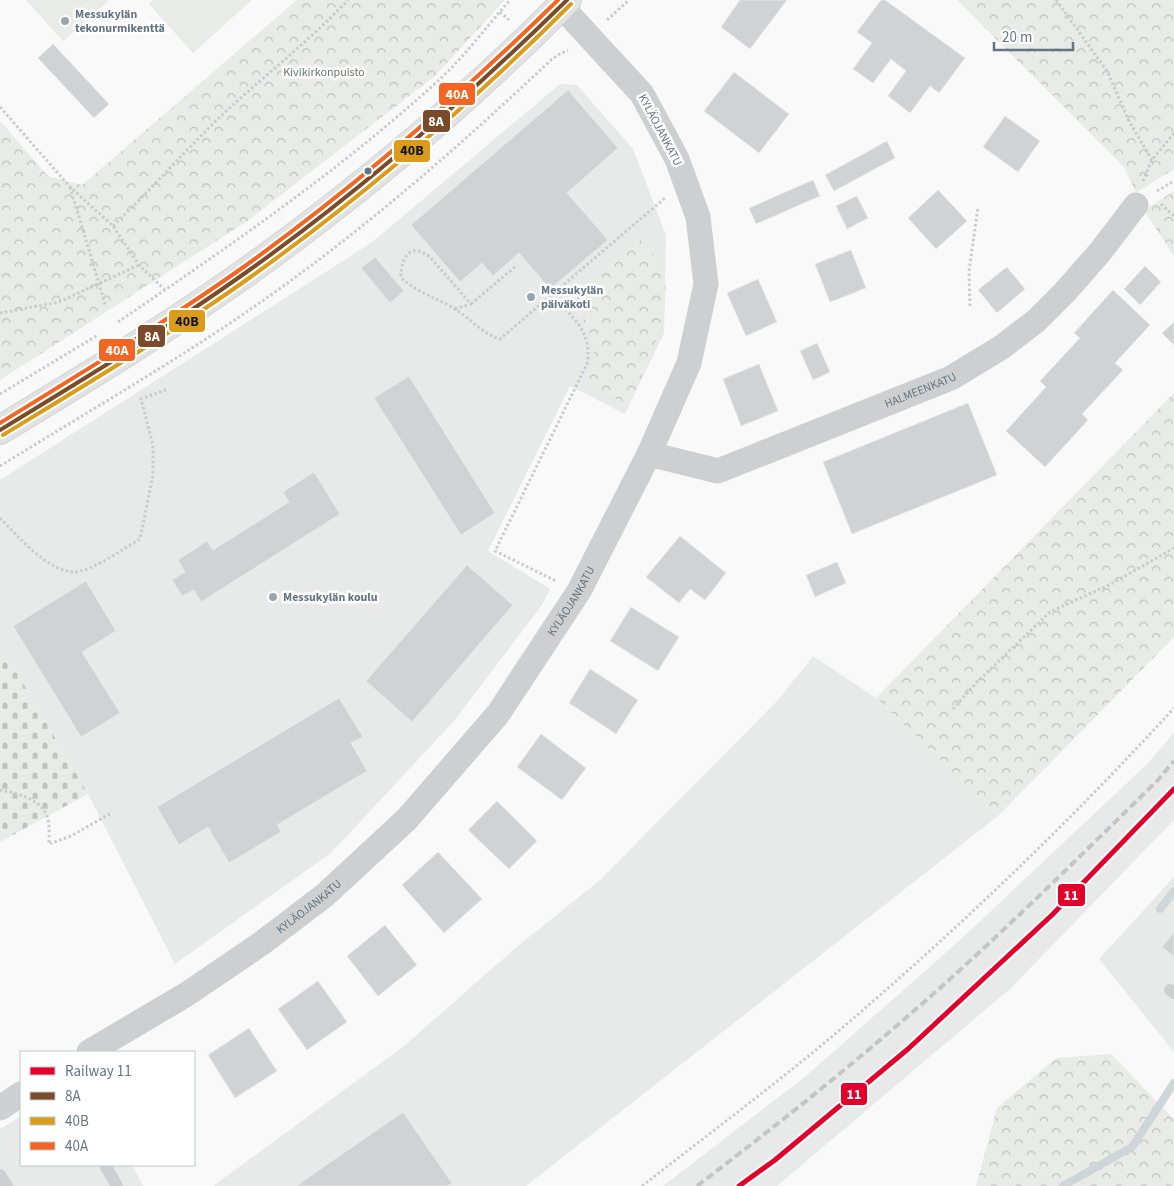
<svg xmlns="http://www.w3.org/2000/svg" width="1174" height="1186" viewBox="0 0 1174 1186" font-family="'Source Sans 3',sans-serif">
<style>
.built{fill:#e8e9e9}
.green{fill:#e8ebe6}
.forest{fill:url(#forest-crowns)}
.cemetery{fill:url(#cemetery-stones)}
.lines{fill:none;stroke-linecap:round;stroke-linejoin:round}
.stream{stroke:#ced6d9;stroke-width:8}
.building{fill:#d0d2d3;stroke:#e8e8e8}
.primary-casing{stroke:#d5d6d7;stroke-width:30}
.path{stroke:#cbcccd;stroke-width:3;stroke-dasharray:2.5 2.5;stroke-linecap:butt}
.service{stroke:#cecfd0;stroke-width:12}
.minor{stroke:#cecfd0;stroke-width:25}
.primary{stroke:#e1e2e2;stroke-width:28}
.rail{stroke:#c3c5c6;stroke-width:4;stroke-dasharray:8 4;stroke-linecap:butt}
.bus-1-casing{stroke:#fff;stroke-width:8}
.bus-2-casing{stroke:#fff;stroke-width:8}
.bus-3-casing{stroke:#fff;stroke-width:8}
.bus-1{stroke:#7a4b2a;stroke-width:4}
.bus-2{stroke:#da9c1a;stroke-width:4}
.bus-3{stroke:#f26522;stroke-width:4}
.rail-1-casing{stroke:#fff;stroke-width:9}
.rail-1{stroke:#e4002b;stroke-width:5}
.poi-dot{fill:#99a4ac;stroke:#fff;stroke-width:2}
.bus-dot{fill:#657683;stroke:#fff;stroke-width:2}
.labels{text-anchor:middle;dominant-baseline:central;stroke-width:5;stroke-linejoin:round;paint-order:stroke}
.poi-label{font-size:12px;font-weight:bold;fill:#657683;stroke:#fff;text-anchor:start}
.park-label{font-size:12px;fill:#687a64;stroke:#fff}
.street-label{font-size:12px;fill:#657683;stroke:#fff}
.line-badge{stroke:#fff;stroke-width:2}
.badge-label{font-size:14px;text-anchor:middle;font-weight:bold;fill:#fff}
.pale-badge-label{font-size:14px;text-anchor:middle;font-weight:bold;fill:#111}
</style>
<defs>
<pattern id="forest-crowns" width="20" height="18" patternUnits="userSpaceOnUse" patternTransform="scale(1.25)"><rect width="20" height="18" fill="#e8ebe6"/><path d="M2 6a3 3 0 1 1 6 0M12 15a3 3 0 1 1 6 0" fill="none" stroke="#c0c3c0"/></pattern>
<pattern id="cemetery-stones" width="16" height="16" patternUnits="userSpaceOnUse" patternTransform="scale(1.25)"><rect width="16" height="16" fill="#e8ebe6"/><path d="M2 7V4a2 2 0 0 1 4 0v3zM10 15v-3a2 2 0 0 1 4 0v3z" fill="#c0c3c0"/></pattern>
</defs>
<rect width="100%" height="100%" fill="#f9f9f9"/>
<path class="built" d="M560,84L577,85L633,149L666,235L664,333L625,414L570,386L488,551L550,589L542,605L454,721L331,853L175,964L88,794L0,644V480L371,243Z
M813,656L876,698L998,816L526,1186H213L404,1046L513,950L600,880L779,699Z
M1174,733V820L1011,988L777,1186H663L806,1076L959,941L1148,763Z
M1174,877V1052L1099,959Z
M21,1116V1165H132L143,1186H0V1129Z"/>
<path class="green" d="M26,0H109L63,41Z
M154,0H252L193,53L149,4Z"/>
<path class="forest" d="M297,0H505L435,76L246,222L0,380V121L48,176L82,185Z
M957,0H1174V169L1136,193L1124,167Z
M1174,191V256L1144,210Z
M639,239C645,246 657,256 661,265C678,304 645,369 629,405L585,385C597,358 598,346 583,320L587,316L573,299L575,294Z
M1174,393V637L998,816L876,698Z
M1111,1054L1174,1119V1186H976L997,1108L1056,1058Z"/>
<path class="cemetery" d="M0,644L88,794L0,842Z"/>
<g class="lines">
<path class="stream" d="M1160,909L1174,891
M1063,1186L1132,1147L1174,1083"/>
</g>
<path class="building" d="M740,0H787L750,49L721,27Z
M881,0H885L965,58L939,93L930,86L910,113L888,96L906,71L891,59L873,83L853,69L872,43L857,32Z
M53,44L109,104L94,118L38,58Z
M734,72L789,114L759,153L704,111Z
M568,90L618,148L567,193L608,240L550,289L519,253L493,276L482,263L460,282L411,225Z
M1005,116L1040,141L1018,172L983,147Z
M887,141L895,158L834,191L825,175Z
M813,180L820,196L756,224L749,208Z
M938,190L967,221L936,249L908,218Z
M857,196L868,218L847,229L836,206Z
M851,250L866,288L830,302L815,264Z
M375,257L404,291L390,303L361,268Z
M1145,266L1161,282L1140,305L1124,289Z
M1007,267L1025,289L997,313L978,290Z
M758,279L777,322L746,336L727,293Z
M1113,290L1150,325L1115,363L1123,370L1082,414L1088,420L1045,467L1006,431L1046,387L1040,381L1080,338L1074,333Z
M1174,322V345L1162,333Z
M817,343L830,372L813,380L800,351Z
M759,364L778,411L741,426L723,379Z
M409,376L495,513L461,535L374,398Z
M968,403L997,475L852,534L823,462Z
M314,472L340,514L201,602L194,590L182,596L172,580L185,572L178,560L207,541L213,550L289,502L283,492Z
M680,536L726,573L705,600L690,589L679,603L646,577Z
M837,562L846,583L815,597L806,575Z
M467,565L513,605L412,722L366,681Z
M86,581L116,631L82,652L120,713L81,737L13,626Z
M631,607L679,637L658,671L610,641Z
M590,669L638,700L616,734L569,703Z
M339,698L363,737L351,743L367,771L277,825L281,832L229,863L208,827L179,845L157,807Z
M541,734L586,768L562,800L517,767Z
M497,801L537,841L509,869L468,830Z
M438,852L482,899L444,933L402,885Z
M385,925L417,965L378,996L347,956Z
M1174,932V957L1162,947Z
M318,981L347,1022L307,1050L278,1009Z
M249,1028L277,1071L235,1098L208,1055Z
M403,1112L452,1183L447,1186H296Z"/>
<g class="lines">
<g class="primary-casing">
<path id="primary" d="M0,430C84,379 168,328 248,271C361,190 469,99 567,0"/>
</g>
<path class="path" d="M1056,0L1107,71L1129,121L1152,160
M500,12L509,20
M607,20L629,0
M0,107L70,187L113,226L139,265L165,290
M1143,181L1152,160L1174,133
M70,187L106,307
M1157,191L1174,181
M1161,204L1174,216
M113,226C155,186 192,142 235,103C273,69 313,37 348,0
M552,294C572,318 593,331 587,364L495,551L556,581
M471,304L517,265
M970,306L969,271L978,207
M455,309L471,304L430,257C410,241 400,259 401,278C417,292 437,298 455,309C470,318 482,334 500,339L665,198
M0,313L59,302L139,265
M118,322C228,247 341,170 440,79C465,56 487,26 510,0
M0,394L98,335
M0,466C92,409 187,355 275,292C373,222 464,142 551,60L561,53L568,51
M0,518C17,535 48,572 74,572C93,571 124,548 140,539L153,475V445L141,399L168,389
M953,709L977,682L1050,612L1111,584L1174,548
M0,790C16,793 41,799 47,816C50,824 49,836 49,844L71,836L111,813
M642,1186C706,1136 772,1087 835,1034C955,932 1068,824 1174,708"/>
<path class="service" d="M1170,990L1174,993
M105,1165L117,1186
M0,1175L7,1186"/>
<g class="minor">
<path id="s1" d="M649,454L718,471L951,378L1002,347L1037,320L1065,292L1100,252L1136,205"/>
<path id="s2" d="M89,1052L187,994L262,943L325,895L407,819L498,714L579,591L649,454L689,363L706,284L698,217L677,159L642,94L561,6"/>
<path d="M0,1108L21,1094"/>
</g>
<use href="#primary" class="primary"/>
<path class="rail" d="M697,1186C764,1135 830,1083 894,1028C986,950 1072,864 1158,780L1174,761"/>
<g class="bus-1-casing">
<path id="bus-1" d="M0,430C84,379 168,328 248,271C362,190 467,98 567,0"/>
</g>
<g class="bus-2-casing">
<path id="bus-2" d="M3,435C87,384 172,333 252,276C366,194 472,103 571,4"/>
</g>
<g class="bus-3-casing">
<path id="bus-3" d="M0,423C83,372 166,322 245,266C356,186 460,96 558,0"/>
</g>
<use href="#bus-1" class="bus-1"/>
<use href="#bus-2" class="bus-2"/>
<use href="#bus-3" class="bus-3"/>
<g class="rail-1-casing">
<path id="rail-1" d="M739,1186L775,1160L908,1049L1052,915L1174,789"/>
</g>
<use href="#rail-1" class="rail-1"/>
</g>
<g class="poi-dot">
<circle cx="65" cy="21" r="5"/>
<circle cx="531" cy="297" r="5"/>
<circle cx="273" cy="597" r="5"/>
</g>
<circle class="bus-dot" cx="368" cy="171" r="4.5"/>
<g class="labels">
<g class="poi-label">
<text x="75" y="14">Messukylän<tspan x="75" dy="14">tekonurmikenttä</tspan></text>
<text x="541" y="290">Messukylän<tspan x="541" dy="14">päiväkoti</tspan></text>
<text x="283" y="597">Messukylän koulu</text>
</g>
<g class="park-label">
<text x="324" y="72">Kivikirkonpuisto</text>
</g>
<g class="street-label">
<text transform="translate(660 130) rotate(62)">KYLÄOJANKATU</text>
<text stroke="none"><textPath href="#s1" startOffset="289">HALMEENKATU</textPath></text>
<text stroke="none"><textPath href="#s2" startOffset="669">KYLÄOJANKATU</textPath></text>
<text stroke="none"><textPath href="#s2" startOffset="264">KYLÄOJANKATU</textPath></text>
</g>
</g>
<g class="line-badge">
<rect x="438" y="82" width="38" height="24" rx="5" fill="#f26522"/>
<rect x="422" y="109" width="29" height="24" rx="5" fill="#7a4b2a"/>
<rect x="393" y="139" width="38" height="24" rx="5" fill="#da9c1a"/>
<rect x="168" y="309" width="38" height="24" rx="5" fill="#da9c1a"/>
<rect x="137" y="324" width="29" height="24" rx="5" fill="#7a4b2a"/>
<rect x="98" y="338" width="38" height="24" rx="5" fill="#f26522"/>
<rect x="1057" y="883" width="29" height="24" rx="5" fill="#e4002b"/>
<rect x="840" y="1082" width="28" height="24" rx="5" fill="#e4002b"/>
</g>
<g class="badge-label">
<text x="457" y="99">40A</text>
<text x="436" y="126">8A</text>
<text x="152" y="341">8A</text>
<text x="117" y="355">40A</text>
<text x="1071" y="900">11</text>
<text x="854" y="1099">11</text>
</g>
<g class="pale-badge-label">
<text x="412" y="155">40B</text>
<text x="187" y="326">40B</text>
</g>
<rect x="20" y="1051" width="175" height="115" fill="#ffffff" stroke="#c1c8cd"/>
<rect x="30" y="1067" width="25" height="8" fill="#e4002b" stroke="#c1c8cd"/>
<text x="65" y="1076" font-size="15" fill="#657683">Railway 11</text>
<rect x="30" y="1092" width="25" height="8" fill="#7a4b2a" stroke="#c1c8cd"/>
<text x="65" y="1101" font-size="15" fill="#657683">8A</text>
<rect x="30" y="1117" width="25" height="8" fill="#da9c1a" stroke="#c1c8cd"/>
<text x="65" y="1126" font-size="15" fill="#657683">40B</text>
<rect x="30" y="1142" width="25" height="8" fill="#f26522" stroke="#c1c8cd"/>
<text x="65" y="1151" font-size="15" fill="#657683">40A</text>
<path d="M994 42v8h79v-8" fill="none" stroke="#657683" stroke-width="2.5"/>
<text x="1002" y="42" font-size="15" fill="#657683" stroke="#ffffff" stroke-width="4" paint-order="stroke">20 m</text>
</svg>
